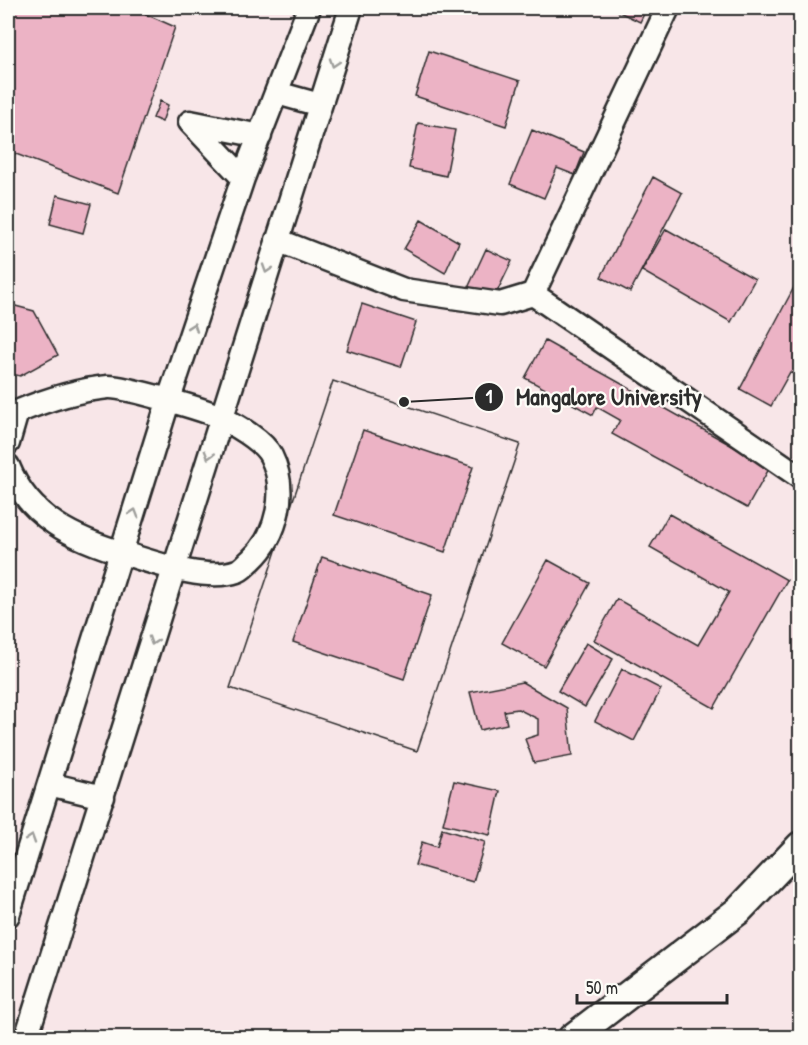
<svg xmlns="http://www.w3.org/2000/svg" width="808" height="1045" viewBox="0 0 808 1045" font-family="'Patrick Hand',sans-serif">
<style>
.building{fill:#ecb3c5;stroke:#2b2b2b;stroke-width:1.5;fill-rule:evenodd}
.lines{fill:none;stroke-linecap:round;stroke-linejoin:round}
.minor-casing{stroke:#2b2b2b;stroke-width:27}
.major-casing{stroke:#2b2b2b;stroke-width:32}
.minor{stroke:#fdfcf7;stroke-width:22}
.major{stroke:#fdfcf7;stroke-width:27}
.oneway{stroke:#9e9e9b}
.leader{fill:none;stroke:#2b2b2b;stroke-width:2}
.callout-dot{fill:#2b2b2b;stroke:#fdfcf7;stroke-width:2}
.mark-label{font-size:18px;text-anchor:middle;font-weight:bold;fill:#fff}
.callout-label{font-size:24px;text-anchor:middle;font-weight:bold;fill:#2b2b2b;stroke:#fdfcf7;stroke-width:4.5;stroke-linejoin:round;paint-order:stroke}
</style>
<rect width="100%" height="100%" fill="#f8e6e8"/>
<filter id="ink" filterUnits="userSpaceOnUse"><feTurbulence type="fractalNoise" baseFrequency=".0167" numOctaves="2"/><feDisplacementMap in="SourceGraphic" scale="12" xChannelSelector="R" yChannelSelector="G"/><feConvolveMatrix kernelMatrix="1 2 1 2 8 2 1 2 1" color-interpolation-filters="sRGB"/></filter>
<g filter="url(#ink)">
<path class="building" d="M12,8H132L175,27L118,193L8,151V20Z
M616,8H647L640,22L615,10Z
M429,51L520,81L506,126L415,96Z
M160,101L168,105L162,122L153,118Z
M418,123L455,130L446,176L409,168Z
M532,130L584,152L575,175L557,168L544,198L510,184Z
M653,177L682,193L630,292L601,277Z
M57,195L91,204L83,233L50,224Z
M421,220L459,242L445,273L404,249Z
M666,229L755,279L731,322L642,271Z
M486,249L512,261L494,298L468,288Z
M800,276V378L790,372L771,406L740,389Z
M8,304L34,311L58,355L20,376L8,373Z
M362,304L416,322L401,367L347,350Z
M545,341L770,467L747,508L612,434L620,420L597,407L593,415L525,378Z
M333,381L520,444L417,751L230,688ZM363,430L473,467L445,552L334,515ZM322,557L432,595L404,679L293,642Z
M333,381L520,444L417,751L230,688Z
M669,514L787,580L714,708L594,640L617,599L698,645L729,592L650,547Z
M548,560L590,583L544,666L502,643Z
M586,643L613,659L585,707L558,691Z
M622,669L661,689L634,741L595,721Z
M522,682L567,708L572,756L534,763L525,739L538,735V719L518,709L504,711L507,724L480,730L470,692Z
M454,781L500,791L490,835L443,824Z
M442,829L485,842L473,882L415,865L422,842L437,847Z"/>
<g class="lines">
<g class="minor-casing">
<path id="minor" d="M668,8L533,294L800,477
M277,93L320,105
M243,178L190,122L260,136
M277,240L404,290L500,304L533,294
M8,443L17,412C46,400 76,390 108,387C123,386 207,410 222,418C237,426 263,440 271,456C288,490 278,535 251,560C247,563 242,570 237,571C207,582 155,563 126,554C74,539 29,518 8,466
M49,784L103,797
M8,915L168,402L243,178L309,8
M26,1038L351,8"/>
</g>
<g class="major-casing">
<path id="major" d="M572,1038L739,910L800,846"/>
</g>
<use href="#minor" class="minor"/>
<use href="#major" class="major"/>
</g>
<defs><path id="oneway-chevron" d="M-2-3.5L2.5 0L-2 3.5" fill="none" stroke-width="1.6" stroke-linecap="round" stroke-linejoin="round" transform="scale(1.5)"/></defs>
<g class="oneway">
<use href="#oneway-chevron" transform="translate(334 63) rotate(108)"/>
<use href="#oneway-chevron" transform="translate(267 269) rotate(108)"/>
<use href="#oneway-chevron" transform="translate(193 327) rotate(-71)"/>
<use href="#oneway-chevron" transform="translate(209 455) rotate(106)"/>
<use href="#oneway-chevron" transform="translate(134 513) rotate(-73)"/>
<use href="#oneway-chevron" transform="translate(153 641) rotate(108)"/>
<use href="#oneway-chevron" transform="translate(31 839) rotate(-72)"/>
</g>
</g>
<path class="leader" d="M404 402L489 397"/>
<g class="callout-dot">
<circle cx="404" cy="402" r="6"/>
<circle cx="489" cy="397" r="15"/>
</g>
<g class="mark-label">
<text x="489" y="403">1</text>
</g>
<g class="callout-label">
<text x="609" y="405">Mangalore University</text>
</g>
<rect width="808" height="1045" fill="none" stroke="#fdfcf7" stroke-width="30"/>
<rect x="15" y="15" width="778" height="1015" fill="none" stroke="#2b2b2b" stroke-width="2" filter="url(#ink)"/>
<path d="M577 994v9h150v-9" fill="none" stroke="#2b2b2b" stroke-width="3"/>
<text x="586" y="994" font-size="18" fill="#2b2b2b" stroke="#fdfcf7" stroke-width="4.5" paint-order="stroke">50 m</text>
</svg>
